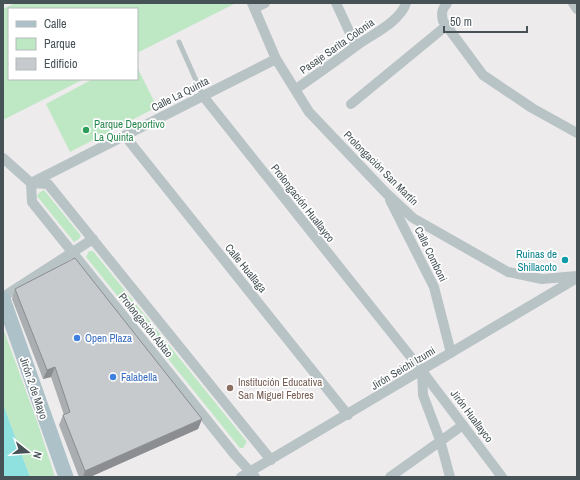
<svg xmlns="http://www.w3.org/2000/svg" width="580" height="480" viewBox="0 0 580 480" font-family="'Archivo Narrow',sans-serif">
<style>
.green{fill:#bde8c3}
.water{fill:#8ee1de}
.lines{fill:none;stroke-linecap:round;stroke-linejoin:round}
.lane{stroke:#b8c3c6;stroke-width:5}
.street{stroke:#b8c3c6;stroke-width:10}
.primary{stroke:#adc1c8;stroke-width:15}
.wall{fill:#aaaeb0}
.shaded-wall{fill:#8b8d90}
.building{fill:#c6cacd;stroke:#8b8d90}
.leisure-dot{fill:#2e9e5b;stroke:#fff;stroke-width:1.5}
.culture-dot{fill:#0f9aa8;stroke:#fff;stroke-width:1.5}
.shop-dot{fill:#3f7fe0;stroke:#fff;stroke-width:1.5}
.education-dot{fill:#8d6e63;stroke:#fff;stroke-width:1.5}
.labels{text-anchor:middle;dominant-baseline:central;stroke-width:3.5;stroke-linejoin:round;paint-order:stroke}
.street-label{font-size:11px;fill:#465256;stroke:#fff}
.leisure-label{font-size:11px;fill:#27864d;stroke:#fff;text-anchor:start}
.culture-label{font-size:11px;fill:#0d838f;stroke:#fff;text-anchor:end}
.shop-label{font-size:11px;fill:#366cbe;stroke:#fff;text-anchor:start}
.education-label{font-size:11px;fill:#785e54;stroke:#fff;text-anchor:start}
</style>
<rect width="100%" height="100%" fill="#eeebec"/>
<path class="green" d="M15,3H236L137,53V9H9V79H84L3,120V9Z
M137,67L157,107L70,152L46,104L93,79H137Z
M44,190L81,236L79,239L74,242L37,196L39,193Z
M89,251H93L247,442L243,448H240L86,257Z
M3,328L38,424L55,477H30L3,404Z"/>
<path class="water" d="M3,404L30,477H3Z"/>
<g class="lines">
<path class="lane" d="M179,42L203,96"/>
<path class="street" d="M252,3L276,59L309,112L386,193L413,218L508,272L542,279L577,276
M336,3L356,46
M447,3C442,9 441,13 443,21L483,75L532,108L577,133
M573,3L577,9
M255,8L265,3
M296,89C316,75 336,61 356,46C371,35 400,22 406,3
M203,96L422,371L502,477
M351,104L446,26
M125,136L348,415
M3,158L31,183L48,184L271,460
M33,182L276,59
M31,183L32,202L235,455L255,477
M390,200L434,287L451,353
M3,297L93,239
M422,371L423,395L440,440L450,477
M241,477L577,278
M390,477L463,425"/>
<path class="primary" d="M3,299L66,477"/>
</g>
<path class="wall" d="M15,289L202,419L198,429L90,477H79L59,425L63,415H64L51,377L43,379L12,299Z"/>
<path class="shaded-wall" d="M55,367L51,377L43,379L47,370Z
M202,419L198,429L90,477H83L85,471Z"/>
<path class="building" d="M75,258L202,419L85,471L63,415L70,412L55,367L47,370L15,289Z"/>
<circle class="leisure-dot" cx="86" cy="130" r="4"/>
<circle class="culture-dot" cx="565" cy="260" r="4"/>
<g class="shop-dot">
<circle cx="77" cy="338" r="4"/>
<circle cx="113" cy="377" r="4"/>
</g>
<circle class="education-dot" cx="230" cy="388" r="4"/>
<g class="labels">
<g class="street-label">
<text transform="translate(337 46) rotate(-35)">Pasaje Sarita Colonia</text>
<text transform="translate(180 94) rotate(-27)">Calle La Quinta</text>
<text transform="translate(381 168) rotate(45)">Prolongación San Martín</text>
<text transform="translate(303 203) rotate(52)">Prolongación Huallayco</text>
<text transform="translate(431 254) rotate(64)">Calle Comboni</text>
<text transform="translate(246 268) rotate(51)">Calle Huallaga</text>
<text transform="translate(146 325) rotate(51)">Prolongación Abtao</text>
<text transform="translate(403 368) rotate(-31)">Jirón Seichi Izumi</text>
<text transform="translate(34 388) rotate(71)">Jirón 2 de Mayo</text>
<text transform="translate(472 416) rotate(53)">Jirón Huallayco</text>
</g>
<g class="leisure-label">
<text x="94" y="124">Parque Deportivo<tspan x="94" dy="13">La Quinta</tspan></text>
</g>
<g class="culture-label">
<text x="557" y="254">Ruinas de<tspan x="557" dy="13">Shillacoto</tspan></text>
</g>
<g class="shop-label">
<text x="85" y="338">Open Plaza</text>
<text x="121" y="377">Falabella</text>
</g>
<g class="education-label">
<text x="238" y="382">Institución Educativa<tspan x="238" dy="13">San Miguel Febres</tspan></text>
</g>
</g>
<rect width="580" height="480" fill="none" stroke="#465256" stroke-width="8"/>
<rect x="8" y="8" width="130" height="72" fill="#ffffff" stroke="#b5babb"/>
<rect x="16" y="21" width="20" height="6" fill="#adc1c8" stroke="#b5babb"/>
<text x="44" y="28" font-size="12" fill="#465256">Calle</text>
<rect x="16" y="38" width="20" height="12" fill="#bde8c3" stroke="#b5babb"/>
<text x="44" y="48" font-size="12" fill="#465256">Parque</text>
<rect x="16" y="58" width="20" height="12" fill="#c6cacd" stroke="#b5babb"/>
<text x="44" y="68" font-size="12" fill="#465256">Edificio</text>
<g transform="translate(28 452) rotate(107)" stroke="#ffffff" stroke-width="3" paint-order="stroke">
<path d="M0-3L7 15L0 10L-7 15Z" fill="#465256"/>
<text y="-6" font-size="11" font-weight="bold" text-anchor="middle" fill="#465256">N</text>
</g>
<path d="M444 26v6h83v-6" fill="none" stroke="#465256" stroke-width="2"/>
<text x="450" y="26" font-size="12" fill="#465256" stroke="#ffffff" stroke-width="3" paint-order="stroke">50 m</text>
</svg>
